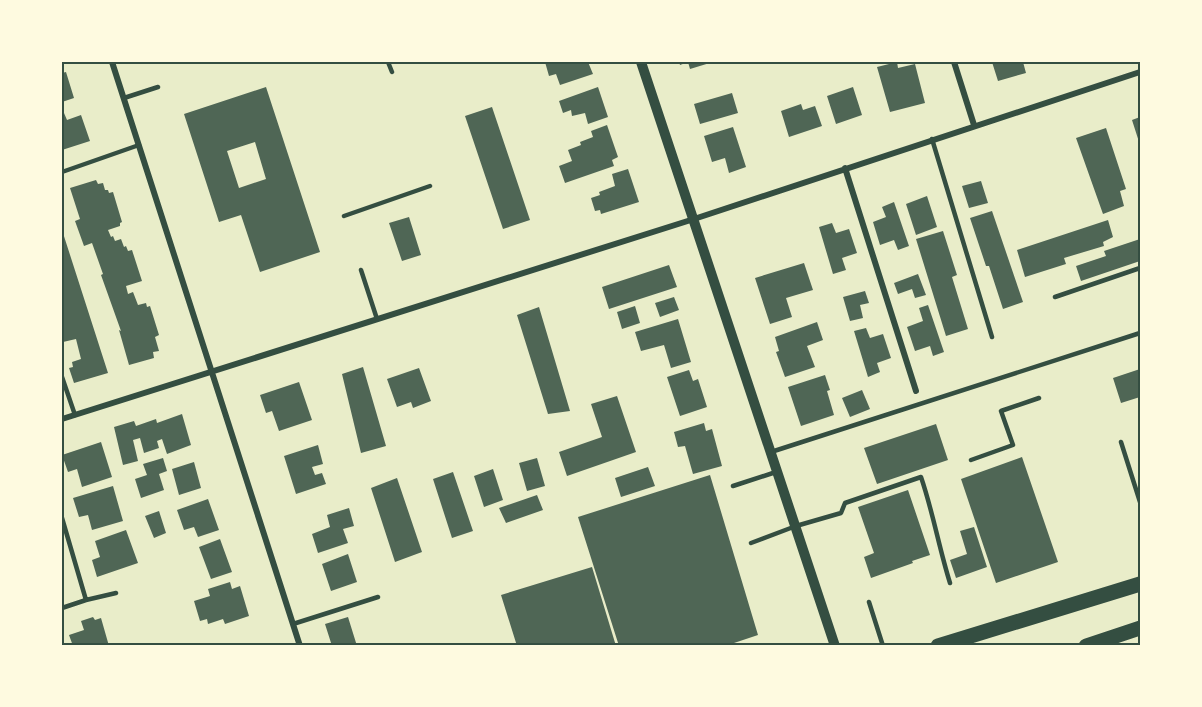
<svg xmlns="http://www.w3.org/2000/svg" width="1202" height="707" viewBox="0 0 1202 707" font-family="'Roboto Condensed',sans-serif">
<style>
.building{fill:#4f6655;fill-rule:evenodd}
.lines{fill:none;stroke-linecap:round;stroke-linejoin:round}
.service{stroke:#344e41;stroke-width:4.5}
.minor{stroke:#344e41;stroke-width:6}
.tertiary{stroke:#344e41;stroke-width:10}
.primary{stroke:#344e41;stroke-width:15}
.neatline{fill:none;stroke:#344e41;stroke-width:2}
</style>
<rect width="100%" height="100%" fill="#e9edc9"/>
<path class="building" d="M545,62H588L593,74L560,85L556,74L549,76Z
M679,62H713L690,69L688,62L680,65Z
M897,62L898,68L915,64L925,103L890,112L877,67Z
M992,62H1023L1026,73L998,81Z
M66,72L74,98L62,102V73Z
M266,87L320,252L260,272L241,215L219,222L184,114ZM255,142L266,179L239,188L227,151Z
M598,87L608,117L588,124L585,113L572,116L571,110L563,113L559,101Z
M853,87L862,115L836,124L827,96Z
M732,93L738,113L700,124L694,104Z
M801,104L803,110L815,106L822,126L789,137L781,111Z
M492,107L530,220L503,229L465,116Z
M64,113L67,120L81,115L90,141L62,150V114Z
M1140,117V145L1132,120Z
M607,125L618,157L612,160L614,166L565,183L559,166L572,161L568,150L581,145L580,142L593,137L591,131Z
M733,127L746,167L729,173L725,158L712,162L704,136Z
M1106,128L1126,189L1120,191L1124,206L1103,214L1076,138Z
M628,169L639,202L601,214L600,210L595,211L591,198L600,195L599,192L615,186L612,174Z
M96,180L98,184L103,183L105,190H108L109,193L113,192L122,222L120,223V226L108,230L111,237L113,236L115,241L121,239L124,247L126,246L128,251L132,250L142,281L126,286L128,294L133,292L138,305L146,303L147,307L150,306L159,335L155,337L159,351L153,352L154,358L129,365L119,330L121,331L101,275L103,274L92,243L84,246L75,221L80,219L70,188Z
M981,181L988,203L969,208L962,186Z
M927,196L937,227L916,235L906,204Z
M894,202L909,246L898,250L894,240L880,245L873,222L886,217L882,207Z
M992,211L1023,302L1003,309L989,266H986L970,218Z
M409,217L421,255L402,261L389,223Z
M1108,220L1113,237L1103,242L1104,246L1064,258L1066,264L1025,277L1017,250Z
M832,223L836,233L849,229L857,253L842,258L846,270L833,274L819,227Z
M62,230L108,373L74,383L69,368L73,367L72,362L81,359L76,339L63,342L62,337Z
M943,231L957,275L952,277L968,329L946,336L916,239Z
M1140,239V261L1081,281L1076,266L1106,256L1104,251Z
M804,263L813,290L786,298L792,317L770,324L755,278Z
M669,265L677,287L609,309L602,287Z
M918,274L926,295L915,298L912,289L898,294L894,283Z
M865,291L869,303L860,305L863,318L850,321L843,297Z
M674,297L679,310L660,317L655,303Z
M928,305L944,352L933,356L930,346L915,351L907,327L923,321L919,308Z
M635,306L640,323L622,329L617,312Z
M539,307L570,411L548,414L517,315Z
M678,319L691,362L671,368L664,345L641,351L635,332Z
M817,322L823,340L807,346L815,367L785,377L776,352L779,351L775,337Z
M866,328L870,338L883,334L891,358L877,363L880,372L868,377L854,331Z
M363,367L386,446L361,453L342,374Z
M419,368L431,401L413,408L411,402L397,407L387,379Z
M1140,369V397L1121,403L1113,378Z
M689,370L693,381L698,379L707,407L680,416L667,377Z
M825,375L830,390L827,391L834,415L801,426L788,387Z
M299,382L312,420L279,431L272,411L266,413L260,395Z
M862,390L870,409L850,417L842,398Z
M617,396L636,452L567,476L559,452L602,437L591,404Z
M182,414L191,445L167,454L162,439L157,441L159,448L144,453L140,438L133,440L138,461L123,465L114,427L134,421L136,426L156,419L157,423Z
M704,423L706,431L712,429L722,466L693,474L685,446L678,447L674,432Z
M936,424L948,460L877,484L864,448Z
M101,442L112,477L82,487L77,469L68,472L62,455Z
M318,445L323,464L312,467L315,475L322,473L326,484L296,494L284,456Z
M1022,457L1058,562L996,583L961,479Z
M163,458L167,471L159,474L164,490L141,498L135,479L147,475L143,464Z
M537,458L545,486L527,491L519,463Z
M194,462L201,488L179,495L172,469Z
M648,467L655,486L621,497L615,478Z
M493,469L503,500L484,507L474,476Z
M453,472L473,531L452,538L433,479Z
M710,475L758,635L725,646H619L578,517Z
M397,478L422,552L395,562L371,488Z
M113,486L123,521L92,530L88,515L79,517L73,498Z
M908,490L930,555L912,561L913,563L871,578L864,557L874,553L858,507Z
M537,495L543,510L506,523L499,508Z
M208,499L219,530L198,537L194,527L184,530L177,510Z
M349,508L354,526L343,529L348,543L318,553L312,534L330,527L327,515Z
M159,511L166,533L154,538L145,516Z
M974,527L987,567L956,578L950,560L967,554L960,531Z
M126,530L138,563L97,577L92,560L100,557L95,541Z
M220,539L232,572L211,579L199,547Z
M348,554L357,582L331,591L322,564Z
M592,567L616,646H517L501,595Z
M230,582L232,589L240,586L249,616L225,624L223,619L208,624L207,619L200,621L194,601L210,596L208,589Z
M93,617L95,620L101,618L109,646H73L69,635L84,630L81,621Z
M348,617L357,646H332L325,624Z"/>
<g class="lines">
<path class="service" d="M388,62L392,72
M124,98L158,87
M932,139L992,337
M62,172L139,145
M344,216L430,186
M361,270L377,319
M1055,297L1140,268
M62,377L75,415
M1121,442L1140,502
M771,452L1140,333
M971,460L1013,445L1001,411L1039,398
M733,486L776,472
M62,518L86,600L62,608
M751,543L796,526L841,513L845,503L921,477C933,512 939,548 950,583
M86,600L116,593
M869,602L883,646
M293,624L378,597"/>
<path class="minor" d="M112,62L300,646
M954,62L974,125
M845,168L916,391
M62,419L694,219L1140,72"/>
<path class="tertiary" d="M641,62L835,646"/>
<path class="primary" d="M938,646L1140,584
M1086,646L1140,628"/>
</g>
<rect width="1202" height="707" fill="none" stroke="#fefae0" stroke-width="126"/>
<rect x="63" y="63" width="1076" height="581" class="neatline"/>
</svg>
